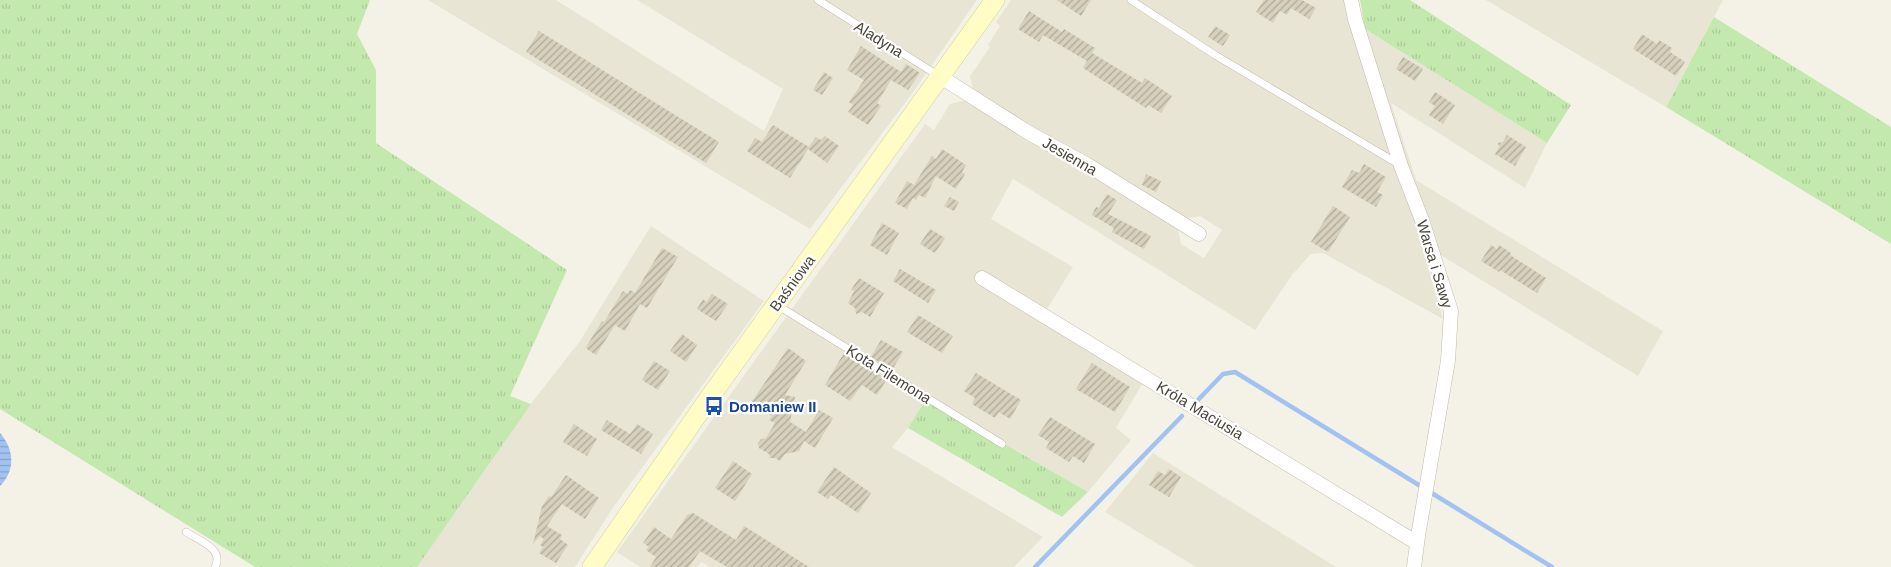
<svg xmlns="http://www.w3.org/2000/svg" width="1891" height="567" viewBox="0 0 1891 567" font-family="Arial,sans-serif">
<style>
.residential{fill:#e8e5d5}
.grass{fill:url(#grass-tufts)}
.water{fill:url(#water-rules)}
.lines{fill:none;stroke-linecap:round;stroke-linejoin:round}
.stream{stroke:#a2c3f2;stroke-width:4.5}
.building{fill:url(#building-hatch)}
.lane-casing{stroke:#c0bca9;stroke-width:8}
.street-casing{stroke:#c0bca9;stroke-width:15}
.secondary-casing{stroke:#d5d096;stroke-width:20}
.lane{stroke:#fff;stroke-width:7}
.street{stroke:#fff;stroke-width:14}
.secondary{stroke:#fffcc6;stroke-width:19}
.labels{text-anchor:middle;dominant-baseline:central;stroke-width:4.5;stroke-linejoin:round;paint-order:stroke}
.street-label{font-size:15px;fill:#474436;stroke:#fff}
.transit-label{font-size:15px;font-weight:bold;fill:#164399;stroke:#fff;text-anchor:start}
</style>
<defs>
<pattern id="grass-tufts" width="24" height="20" patternUnits="userSpaceOnUse" patternTransform="scale(1.25)"><rect width="24" height="20" fill="#c4e9af"/><path d="M3 7l-1-3M5 7V3M7 7l1-3M15 17l-1-3M17 17v-4M19 17l1-3" fill="none" stroke="#aac997"/></pattern>
<pattern id="water-rules" width="6" height="5" patternUnits="userSpaceOnUse" patternTransform="scale(1.25)"><rect width="6" height="5" fill="#a2c3f2"/><path d="M0 2.5h6" fill="none" stroke="#86a0c5"/></pattern>
<pattern id="building-hatch" width="6" height="6" patternUnits="userSpaceOnUse" patternTransform="scale(1.25)"><rect width="6" height="6" fill="#d6d0bc"/><path d="M-1 1l2-2M0 6l6-6M5 7l2-2" fill="none" stroke="#afaa9a"/></pattern>
</defs>
<rect width="100%" height="100%" fill="#f4f2e7"/>
<path class="residential" d="M428,0H556L764,131L783,89L637,0H977L914,91L810,229Z
M1011,0H1346L1365,29L1547,143L1525,188L1391,103L1416,180L1663,331L1638,376L1421,243L1443,319L1323,253L1311,254L1292,275L1255,330L1013,179L991,219L1073,267L1047,309L1086,336L1144,381L1116,428L1131,440L1088,492L926,399L908,428L892,447L1043,537L1014,567H710L701,562L698,567H640L617,552L925,124L934,130L950,104L966,100L1078,168L1178,230L1181,244L1204,258L1222,230L1200,216L1185,219L973,90L970,76L990,47L988,45L1000,26L996,22Z
M1486,0H1723L1666,107Z
M651,226L764,301L614,506L575,567H414L479,470L580,341Z
M1153,453L1336,567H1196L1105,512Z"/>
<path class="grass" d="M0,0H370L357,34L376,70V143L567,270L510,396L531,404L417,567H255L0,409Z
M1360,0H1410L1571,105L1547,143L1365,29Z
M1714,17L1891,127V244L1666,107Z
M926,399L1088,492L1062,517L908,428Z"/>
<path class="water" d="M0,433C14,449 16,470 0,486Z"/>
<g class="lines">
<path class="stream" d="M1197,401L1223,374L1235,372L1422,487
M1430,492L1552,567
M1035,567L1182,416"/>
</g>
<path class="building" d="M1057,0H1091L1081,16Z
M1264,0H1302L1316,8L1309,19L1291,8L1287,15L1280,11L1273,23L1256,12Z
M1029,11L1062,32L1064,29L1095,48L1092,53L1142,83L1145,78L1172,96L1161,113L1148,105L1146,108L1083,68L1089,57L1087,61L1043,35L1039,42L1018,29Z
M1215,26L1230,35L1223,46L1208,37Z
M539,31L719,142L706,163L526,52Z
M1642,34L1657,44L1659,40L1672,48L1670,52L1685,62L1676,76L1633,49Z
M861,46L901,72L906,64L920,73L908,90L891,80L877,103L881,106L868,125L848,112L853,105L849,102L864,80L847,70Z
M1403,57L1423,69L1415,81L1396,69Z
M824,72L833,78L822,95L813,90Z
M1435,92L1455,105L1443,124L1429,115L1435,106L1429,102Z
M773,125L809,147L816,137L821,140L825,136L839,146L827,163L808,149L790,178L747,151L755,138L762,142Z
M1507,135L1526,147L1515,166L1495,154L1499,147L1498,143L1503,142Z
M942,149L966,165L962,172L965,174L956,189L936,176L925,198L919,195L916,200L913,198L907,209L895,203L907,181L914,185L932,156L936,159Z
M1364,164L1386,177L1377,192L1383,195L1376,207L1342,187L1352,170L1359,173Z
M1146,174L1161,181L1156,192L1142,185Z
M1107,194L1117,200L1108,214L1151,236L1144,249L1112,232L1114,228L1092,215L1096,207L1099,208Z
M950,197L959,202L954,211L944,206Z
M1333,206L1350,217L1328,252L1311,242Z
M882,223L899,233L887,255L870,245Z
M930,229L945,238L935,253L920,244Z
M1491,245L1497,249L1499,245L1511,253L1510,255L1546,278L1537,293L1500,270L1499,272L1481,261Z
M662,248L678,257L647,308L640,304L625,331L615,325L596,355L588,350L586,347L602,321L604,322L623,291L628,294L630,290L635,293Z
M900,269L936,290L928,303L893,281Z
M859,278L884,293L870,317L862,312L856,314L855,308L848,303L854,291L851,290Z
M712,294L728,304L716,321L697,309L703,299L706,302Z
M918,315L953,336L942,353L907,332Z
M682,334L697,345L686,362L670,351Z
M881,340L903,352L892,370L871,357Z
M788,348L806,361L785,395L795,397L790,422L806,432L819,410L833,418L815,448L804,441L799,451L785,454L780,461L775,458H770L769,454L759,448L758,443L761,439L766,438L775,423L769,420L772,416L751,403Z
M844,353L887,379L877,395L862,385L850,401L825,385Z
M654,361L670,371L658,390L642,380Z
M1092,363L1130,387L1115,412L1076,389Z
M976,373L1021,400L1010,419L999,412L995,418L972,404L975,398L964,391Z
M1050,417L1095,444L1084,463L1073,456L1069,462L1046,448L1049,442L1038,435Z
M607,420L630,434L637,424L653,434L641,454L601,430Z
M574,424L597,439L587,456L563,442Z
M733,461L752,474L735,501L715,488Z
M834,467L871,493L858,513L831,495L828,499L817,492Z
M1169,469L1181,477L1169,497L1149,485L1158,471L1165,475Z
M566,475L599,498L585,519L562,504L547,526L562,535L560,539L568,545L556,563L539,553L543,547L540,545L544,539L540,536L533,544L542,506L549,496L551,497Z
M693,513L736,540L744,526L809,567H727L700,551L689,567H650L656,557L646,550L649,547L643,543L654,527L671,539L687,515Z"/>
<g class="lines">
<g class="lane-casing">
<path id="lane" d="M818,0L939,76
M1131,0L1215,55L1400,165
M777,305L1002,444
M186,532C198,540 225,549 215,567"/>
</g>
<g class="street-casing">
<path id="street" d="M1351,0L1355,19L1401,166L1422,220L1451,311L1448,361L1418,536L1414,567
M941,77L1029,133L1086,164L1199,234
M982,278L1417,543"/>
</g>
<g class="secondary-casing">
<path id="secondary" d="M592,567L707,401L995,0"/>
</g>
<use href="#lane" class="lane"/>
<use href="#street" class="street"/>
<use href="#secondary" class="secondary"/>
</g>
<defs>
<g id="bus-bare" transform="scale(1.5)"><path d="M-5-6H5V4H4V6H2V4H-2V6H-4V4H-5ZM-3.5-4V0h7V-4ZM-3.5 1.2v1.5H-2V1.2ZM2 1.2v1.5H3.5V1.2Z" fill="#1a4fb4" stroke="#fff" stroke-width="2.5" paint-order="stroke"/></g>
</defs>
<g fill-rule="evenodd">
<use href="#bus-bare" x="714" y="406"/>
</g>
<g class="labels">
<g class="street-label">
<text transform="translate(879 39) rotate(32)">Aladyna</text>
<text transform="translate(1070 156) rotate(30)">Jesienna</text>
<text transform="translate(1435 264) rotate(73)">Warsa i Sawy</text>
<text transform="translate(792 283) rotate(-54)">Baśniowa</text>
<text transform="translate(889 374) rotate(32)">Kota Filemona</text>
<text transform="translate(1200 410) rotate(31)">Króla Maciusia</text>
</g>
<g class="transit-label">
<text x="729" y="406">Domaniew II</text>
</g>
</g>
</svg>
